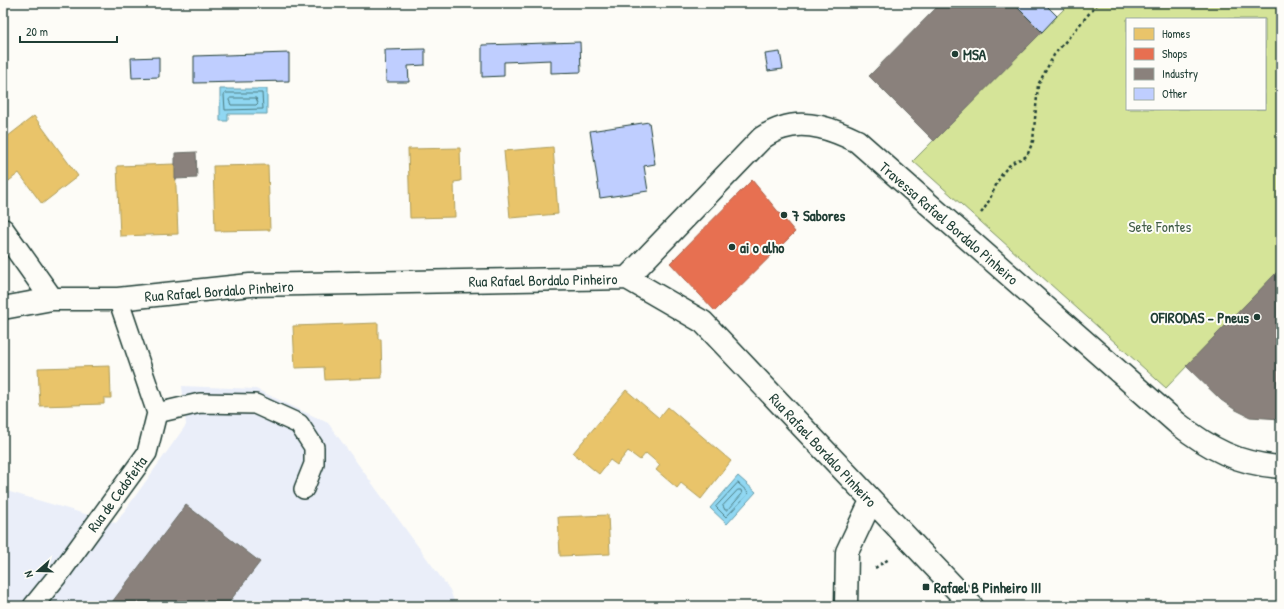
<svg xmlns="http://www.w3.org/2000/svg" width="1284" height="609" viewBox="0 0 1284 609" font-family="'Patrick Hand',sans-serif">
<style>
.built{fill:#eaeef9}
.green{fill:#d5e498;stroke:#7a9066;fill-rule:evenodd}
.water{fill:#90d7f2;stroke:#6399a6}
.homes{fill:#e9c46a;stroke:#ac9c5a}
.shops{fill:#e76f51;stroke:#ab6048}
.industry{fill:#8a817c;stroke:#6a6d66}
.lines{fill:none;stroke-linecap:round;stroke-linejoin:round}
.shore{stroke:#4c7b80;stroke-width:1}
.building{fill:#bfceff;stroke:#1f3d34}
.lane-casing{stroke:#1f3d34;stroke-width:22}
.street-casing{stroke:#1f3d34;stroke-width:25}
.path{stroke:#1f3d34;stroke-width:2.5;stroke-dasharray:3 3;stroke-linecap:butt}
.lane{stroke:#fdfcf7;stroke-width:19}
.street{stroke:#fdfcf7;stroke-width:22}
.poi-dot{fill:#1f3d34;stroke:#fdfcf7;stroke-width:1.5}
.labels{text-anchor:middle;dominant-baseline:central;stroke-width:4;stroke-linejoin:round;paint-order:stroke}
.poi-label{font-size:15px;font-weight:bold;fill:#1f3d34;stroke:#fdfcf7;text-anchor:start}
.street-label{font-size:15px;fill:#1f3d34;stroke:#fdfcf7}
.park-label{font-size:15px;fill:#435e48;stroke:#fdfcf7}
</style>
<rect width="100%" height="100%" fill="#fdfcf7"/>
<filter id="ink" filterUnits="userSpaceOnUse"><feTurbulence type="fractalNoise" baseFrequency=".025" numOctaves="2"/><feDisplacementMap in="SourceGraphic" scale="8" xChannelSelector="R" yChannelSelector="G"/><feConvolveMatrix kernelMatrix="1 2 1 2 8 2 1 2 1" color-interpolation-filters="sRGB"/></filter>
<g filter="url(#ink)">
<path class="built" d="M182,386L256,389L328,423L450,590L456,606H3V490L116,523L186,425Z"/>
<path class="green" d="M1070,3H1281V268L1166,388L913,161ZM1127,19H1265V109H1127Z"/>
<path class="water" d="M220,89H267V114H228V121H220Z
M738,476L756,492L727,524L710,508Z"/>
<path class="homes" d="M34,116L78,176L42,204L19,173L5,184L3,182V140Z
M553,147L558,214L510,218L504,151Z
M460,148L461,181L454,182L455,217L410,218L408,149Z
M175,164L178,234L120,236L117,166Z
M268,165L270,230L215,231L213,166Z
M378,323V339H381L382,378L325,380L324,367L295,368L293,326Z
M110,366L111,398H104V404L40,406L38,368Z
M626,390L659,418L668,407L731,461L701,499L681,483L677,488L656,470L660,465L646,453L640,460L628,451L617,465L610,460L599,474L573,453Z
M608,515L610,554L560,556L558,517Z"/>
<path class="shops" d="M752,180L795,232L715,311L670,263Z"/>
<path class="industry" d="M941,3H1013L1042,32L934,141L869,76Z
M196,152L197,178L175,179V153Z
M1281,268V419L1250,417L1234,409L1221,400L1186,366Z
M186,505L260,562L226,606H109Z"/>
<g class="lines">
<path class="shore" d="M226,93H262L263,109L225,110L224,95Z
M231,98H256L258,103L256,105H231L229,100Z
M738,483L749,493L726,517L716,507Z
M738,490H741L742,494L728,510H725L723,506Z"/>
</g>
<path class="building" d="M1013,3H1044L1057,16L1042,32Z
M580,42L581,72L551,73V60L504,62V76L482,77V45Z
M425,49V65L408,66L409,82H386L385,50Z
M780,52L783,69L768,71L765,54Z
M289,53V81L194,83V56Z
M159,57V77L132,78L131,58Z
M649,122L655,164L644,166L648,191L600,198L590,131Z"/>
<g class="lines">
<g class="lane-casing">
<path id="lane" d="M157,413L200,403L255,404L299,424L314,447V464L304,489
M33,606L63,569L147,453L157,413L118,299"/>
</g>
<g class="street-casing">
<path id="street" d="M3,230L52,299
M627,278L762,138C768,134 775,130 782,128C807,119 834,130 857,141L1177,423C1210,449 1238,464 1281,467
M3,308L52,299H118L250,285L627,278L703,322L972,606
M846,606L847,552L871,501"/>
</g>
<path class="path" d="M981,213C993,199 995,178 1010,165C1014,161 1021,159 1027,156L1033,141L1038,85L1054,55L1098,3
M875,568L889,559"/>
<use href="#lane" class="lane"/>
<use href="#street" class="street"/>
</g>
</g>
<g class="poi-dot">
<circle cx="955" cy="54" r="4"/>
<circle cx="784" cy="215" r="4"/>
<circle cx="732" cy="247" r="4"/>
<circle cx="1257" cy="317" r="4"/>
<rect x="922" y="583" width="8" height="8" rx="2"/>
</g>
<g class="labels">
<g class="poi-label">
<text x="963" y="54">MSA</text>
<text x="792" y="215">7 Sabores</text>
<text x="740" y="247">ai o alho</text>
<text x="1249" y="317" text-anchor="end">OFIRODAS - Pneus</text>
<text x="934" y="587">Rafael B Pinheiro III</text>
</g>
<g class="street-label">
<text transform="translate(949 223) rotate(41)">Travessa Rafael Bordalo Pinheiro</text>
<text transform="translate(543 280) rotate(-1)">Rua Rafael Bordalo Pinheiro</text>
<text transform="translate(219 291) rotate(-4)">Rua Rafael Bordalo Pinheiro</text>
<text transform="translate(823 450) rotate(47)">Rua Rafael Bordalo Pinheiro</text>
<text transform="translate(117 494) rotate(-54)">Rua de Cedofeita</text>
</g>
<g class="park-label">
<text x="1160" y="226">Sete Fontes</text>
</g>
</g>
<rect width="1284" height="609" fill="none" stroke="#fdfcf7" stroke-width="16"/>
<rect x="8" y="8" width="1268" height="593" fill="none" stroke="#1f3d34" stroke-width="1.5" filter="url(#ink)"/>
<rect x="1126" y="18" width="140" height="92" fill="#fdfcf7" stroke="#a4b0a9"/>
<rect x="1134" y="28" width="20" height="12" fill="#e9c46a" stroke="#a4b0a9"/>
<text x="1162" y="38" font-size="12" fill="#1f3d34">Homes</text>
<rect x="1134" y="48" width="20" height="12" fill="#e76f51" stroke="#a4b0a9"/>
<text x="1162" y="58" font-size="12" fill="#1f3d34">Shops</text>
<rect x="1134" y="68" width="20" height="12" fill="#8a817c" stroke="#a4b0a9"/>
<text x="1162" y="78" font-size="12" fill="#1f3d34">Industry</text>
<rect x="1134" y="88" width="20" height="12" fill="#bfceff" stroke="#a4b0a9"/>
<text x="1162" y="98" font-size="12" fill="#1f3d34">Other</text>
<g transform="translate(38 571) rotate(250)" stroke="#fdfcf7" stroke-width="3" paint-order="stroke">
<path d="M0-3L7 15L0 10L-7 15Z" fill="#1f3d34"/>
<text y="-6" font-size="11" font-weight="bold" text-anchor="middle" fill="#1f3d34">N</text>
</g>
<path d="M20 36v6h97v-6" fill="none" stroke="#1f3d34" stroke-width="2"/>
<text x="26" y="36" font-size="12" fill="#1f3d34" stroke="#fdfcf7" stroke-width="3" paint-order="stroke">20 m</text>
</svg>
